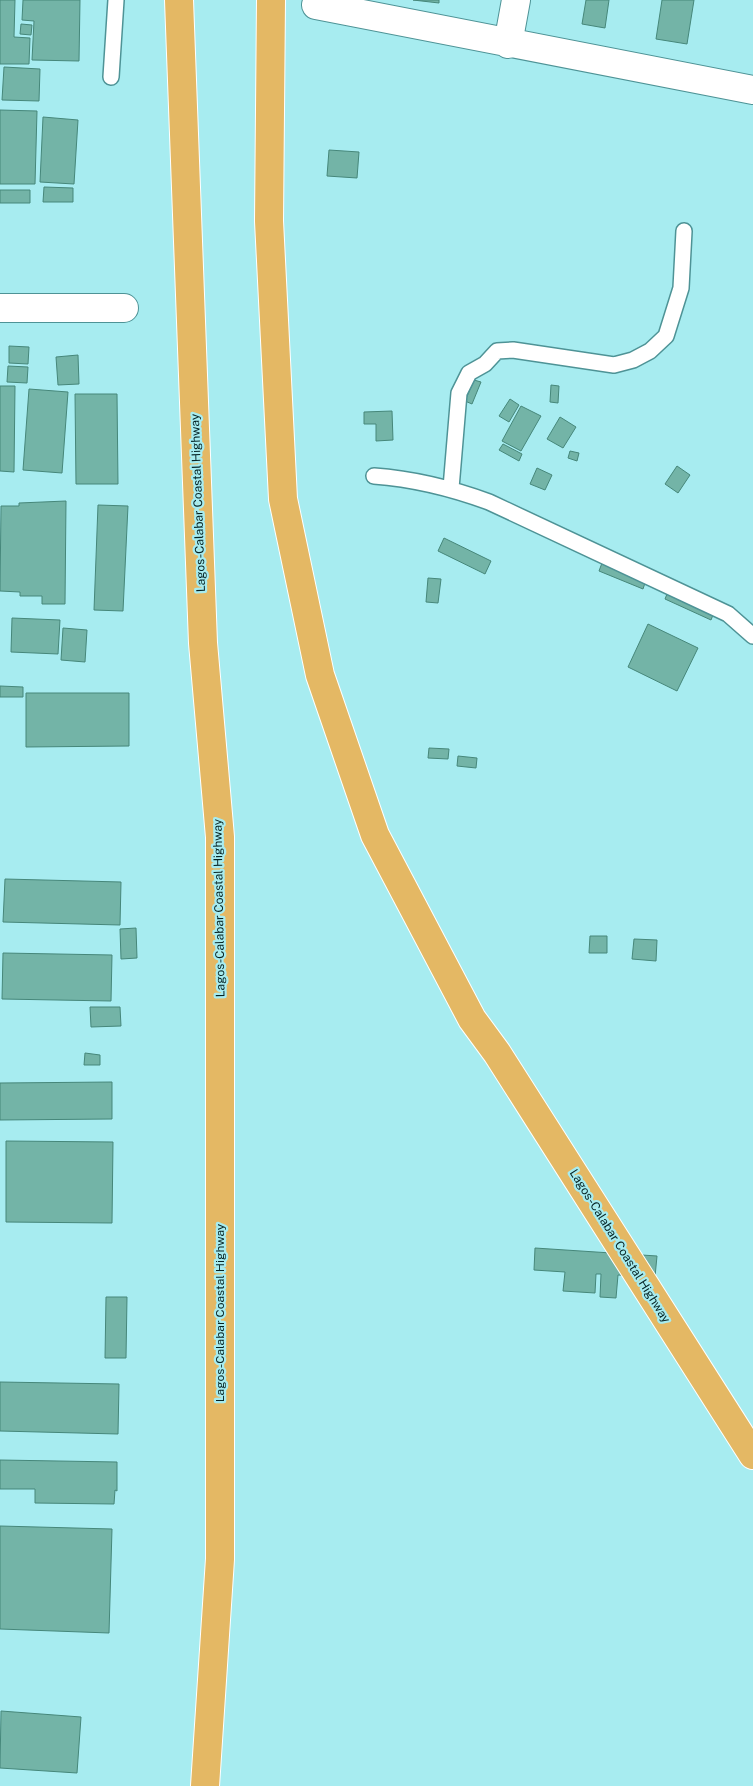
<svg xmlns="http://www.w3.org/2000/svg" width="753" height="1786" viewBox="0 0 753 1786" font-family="'Public Sans',sans-serif">
<style>
.building{fill:#73b4a7;stroke:#46877a}
.lines{fill:none;stroke-linecap:round;stroke-linejoin:round}
.service-casing{stroke:#4e9396;stroke-width:18}
.minor-casing{stroke:#4e9396;stroke-width:30}
.trunk-casing{stroke:#fff;stroke-width:30}
.service{stroke:#fff;stroke-width:15}
.minor{stroke:#fff;stroke-width:28}
.trunk{stroke:#e4b864;stroke-width:28}
.labels{text-anchor:middle;dominant-baseline:central;stroke-width:4.5;stroke-linejoin:round;paint-order:stroke}
.street-label{font-size:12px;fill:#052324;stroke:#a7ecf0}
</style>
<rect width="100%" height="100%" fill="#a7ecf0"/>
<path class="building" d="M0,0H15L14,37L30,38L29,64H0Z
M23,0H80L79,61L32,60L34,21L22,20Z
M413,0H439V3Z
M586,0H609L605,28L582,24Z
M662,0H694L687,44L656,39Z
M21,24L32,25L31,35L20,34Z
M4,67L40,69L39,101L2,100Z
M0,110L37,111L35,184H0Z
M43,117L78,120L74,184L40,182Z
M329,150L359,152L357,178L327,176Z
M44,187L73,188V202H43Z
M0,190H30V203H0Z
M9,346L29,347L28,364L9,363Z
M78,355L79,384L58,385L56,357Z
M8,366L28,367L27,383L7,382Z
M474,380L481,382L472,404L465,401Z
M551,385L559,386L558,403L550,402Z
M0,386H15L14,472L0,471Z
M29,389L68,392L62,473L23,470Z
M75,394H117L118,484H76Z
M510,399L519,405L509,422L499,416Z
M521,406L541,416L521,451L502,441Z
M392,411L393,440L376,441V424H364V412Z
M560,417L576,427L563,448L547,439Z
M503,444L522,454L519,461L499,450Z
M570,451L579,453L577,461L568,458Z
M677,466L690,475L678,493L665,484Z
M537,468L552,475L545,490L530,484Z
M66,501L65,604H42V596H20V592L0,591L1,506H19V503Z
M98,505L128,506L123,611L94,610Z
M444,538L491,561L485,574L438,551Z
M602,563L646,580L643,589L599,571Z
M428,578L441,579L438,603L426,602Z
M669,589L715,610L711,620L665,599Z
M12,618L60,620L58,654L11,652Z
M648,624L698,648L677,691L628,667Z
M63,628L87,630L85,662L61,660Z
M0,686L23,687V697H0Z
M26,693H129V746L26,747Z
M429,748L449,749L448,759L428,758Z
M458,756L477,758L476,768L457,766Z
M5,879L121,882L120,925L3,922Z
M136,928L137,958L121,959L120,929Z
M590,936H607V953H589Z
M634,939L657,940L656,961L632,959Z
M3,953L112,955L111,1001L2,999Z
M90,1007H120L121,1026L91,1027Z
M85,1053L100,1055V1065H84Z
M112,1082V1119L0,1120V1083Z
M6,1141L113,1142L112,1223L6,1222Z
M535,1248L657,1256L655,1277L618,1275L616,1298L600,1297L601,1274H596L595,1293L563,1291L565,1272L534,1270Z
M106,1297H127L126,1358H105Z
M0,1382L119,1384L118,1434L0,1431Z
M0,1460L117,1462V1491L115,1490L114,1504L35,1503V1489H0Z
M0,1526L112,1529L109,1633L0,1629Z
M1,1711L81,1717L77,1773L0,1768Z"/>
<g class="lines">
<g class="service-casing">
<path id="service" d="M111,77L116,0
M374,476C415,479 451,488 489,502L728,614L753,636
M451,488L459,393L469,373L485,364L497,351L513,350L614,365L633,360L650,351L666,336L681,288L684,231"/>
</g>
<g class="minor-casing">
<path id="minor" d="M316,5L753,90
M508,44L516,0
M0,308H124"/>
</g>
<g class="trunk-casing">
<path id="trunk" d="M179,0L203,643L220,837V1559L205,1786
M271,0L269,221L283,499L320,675L375,835L472,1019L497,1053L753,1455"/>
</g>
<use href="#service" class="service"/>
<use href="#minor" class="minor"/>
<use href="#trunk" class="trunk"/>
</g>
<g class="labels">
<g class="street-label">
<text transform="translate(198 503) rotate(-92)">Lagos-Calabar Coastal Highway</text>
<text transform="translate(219 908) rotate(-91)">Lagos-Calabar Coastal Highway</text>
<text transform="translate(620 1246) rotate(58)">Lagos-Calabar Coastal Highway</text>
<text transform="translate(220 1313) rotate(-90)">Lagos-Calabar Coastal Highway</text>
</g>
</g>
</svg>
